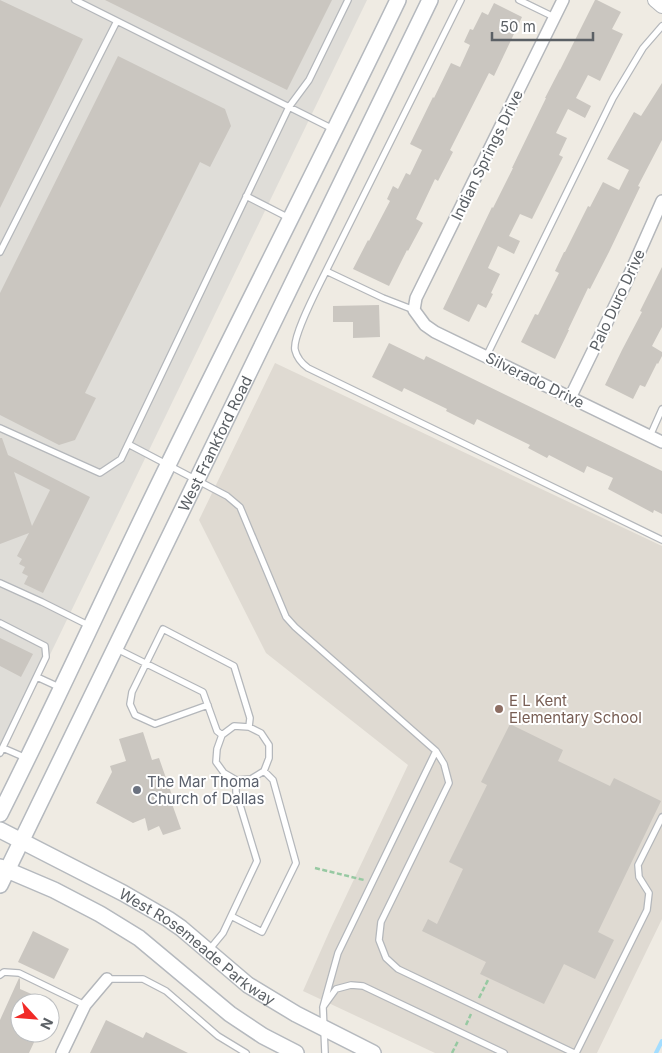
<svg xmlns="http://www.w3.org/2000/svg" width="662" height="1053" viewBox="0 0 662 1053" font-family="Inter,sans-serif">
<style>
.industrial{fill:#dfddd8}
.education{fill:#dfdad2}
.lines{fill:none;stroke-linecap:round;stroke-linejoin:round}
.stream{stroke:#a3ddff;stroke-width:4}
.building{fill:#cac6c0;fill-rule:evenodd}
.service-casing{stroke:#b4b7bb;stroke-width:8}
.minor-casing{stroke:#b4b7bb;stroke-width:14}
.tertiary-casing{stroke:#b4b7bb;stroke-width:16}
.secondary-casing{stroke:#b5b9be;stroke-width:18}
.path{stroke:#97c9a2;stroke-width:2.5;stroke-dasharray:5 2.5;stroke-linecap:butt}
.service{stroke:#fff;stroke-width:5.5}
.minor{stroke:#fff;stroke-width:11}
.tertiary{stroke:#fff;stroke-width:14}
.secondary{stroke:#fff;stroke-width:15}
.education-dot{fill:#8d6e63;stroke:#fff;stroke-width:2}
.worship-dot{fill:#6b7280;stroke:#fff;stroke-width:2}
.labels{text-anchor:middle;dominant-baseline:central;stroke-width:4;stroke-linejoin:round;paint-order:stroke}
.street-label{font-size:15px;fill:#5b6065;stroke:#fff}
.education-label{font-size:15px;fill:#785e54;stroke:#fff;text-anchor:start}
.worship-label{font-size:15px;fill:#5b616d;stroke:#fff;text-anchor:start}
</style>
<rect width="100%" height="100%" fill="#efebe3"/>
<path class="industrial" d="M0,0H367L0,758Z"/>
<path class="education" d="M275,363L662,546V919L597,1053H435L303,991L330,930L408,765L266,653L199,520Z"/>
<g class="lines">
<path class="stream" d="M656,1053L662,1041"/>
</g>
<path class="building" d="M0,0L83,39L0,208Z
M105,0H332L287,90Z
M595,0H597L621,12L612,29L623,34L600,81L588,75L576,98L591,106L585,118L568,109L556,133L567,138L559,155L563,157L532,219L520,214L509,236L520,241L514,254L498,246L488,268L500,274L491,293L493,294L486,308L478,304L469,322L443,309L492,207L493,208L513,168H512L546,98H545L560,69V70Z
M494,3L522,17L494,76L489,73L450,150L453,152L438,181L435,179L416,219L423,223L408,251L407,250L389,286L353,269L368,240L369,241L390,201L387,199L393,186L398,189L406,173L410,175L422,150L410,144L433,97L434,98L451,63L460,67L470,45L464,42L470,29L473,30L482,12L488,15Z
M118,56L225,109L231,126L210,167L200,162L85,393L96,398L75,440L59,445L0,415V293Z
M662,83V140L638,186L640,187L609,252L590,289L588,288L568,330H569L555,359L521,342L535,314L538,315L559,273L555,271L564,252H565L588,206L590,207L603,182L619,190L629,170L607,159L634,112L641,116Z
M662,267V327L652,346L662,352V356L658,364L657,363L645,387L640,385L633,399L605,385L622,350L642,312L640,311Z
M379,305L380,337L353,338V322H333V306Z
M389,343L424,360L426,356L662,471V514L654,510L653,513L608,489L613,478L587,466L584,473L549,455L547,458L528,448L530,445L477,419L474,425L446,411L447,409L404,388L402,392L372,377Z
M0,438H2L8,455L90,497L43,593L24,584L28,576L22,573L25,567L19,564L22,559L17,556L29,533L0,544ZM14,472L50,490L32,526Z
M0,638L33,654L21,677L0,666Z
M510,724L563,750L558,761L610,786L614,778L661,801L598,932L614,940L595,979L564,964L544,1004L480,974L486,962L422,931L428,919L437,924L463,869L449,862L487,785L481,782Z
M143,732L152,760L159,758L174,801H171L181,829L163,835L159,826L148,831L145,818L133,823L96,803L112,772L110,766L126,761L119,739Z
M33,931L69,949L54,979L18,962Z
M19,978L20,979V989L52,1003H20V1033H25L36,1038L29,1053H0V1020Z
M106,1020L143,1038L146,1032L188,1053H90Z"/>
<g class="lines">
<g class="service-casing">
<path id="service" d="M75,0L333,129
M519,0L554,17
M246,196L289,218
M0,252L117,21
M326,271L461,0
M414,310L383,298L326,271C319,286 292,336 295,350C297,358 301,363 308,368L662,540
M486,357L613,98L643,48L662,26
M0,428L100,473L121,459L289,107L309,80L348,0
M650,436L662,409
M128,444L227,496L240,507L286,617L295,627L436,751L444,764L449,783L381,922L379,940L386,958L398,969L574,1053
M0,583L42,602L90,626
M0,623L45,646L46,657L0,753
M115,648L203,692L217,731L222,735
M37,677L61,688
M208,705L155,724L135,715L130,704L132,692L163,629L234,666L250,718L249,727
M234,726L249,727L261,733L269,745V758L264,771L251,779L236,780L224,773L216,762L217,749L222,735Z
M3,748L26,758
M231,916L262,932L296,863L273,780L264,771
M209,950L223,933L257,861L236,792V780
M0,975L4,972L19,973L85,1005
M107,979H143L166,991L218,1036L246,1053
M323,1007L338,953L436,751
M325,1053L323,1007L336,989L351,985L363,986L504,1053
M576,1053L647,910L649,893L639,877L638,865L662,817"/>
</g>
<g class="minor-casing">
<path id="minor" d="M563,0L416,298L414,310L425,325L435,332L662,442
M570,398L624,287L662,201
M62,1053L85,1005L107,979"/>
</g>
<g class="tertiary-casing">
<path id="tertiary" d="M655,0L662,6"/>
</g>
<g class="secondary-casing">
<g id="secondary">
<path d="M0,814C58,699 111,581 168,465C244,310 323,156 398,0"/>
<path id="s1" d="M0,830L123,893L168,919L181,928L248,985L296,1014L373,1053"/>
<path d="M0,867L54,890L100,914L139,938L230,1014L263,1036L296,1053"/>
<path id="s2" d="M0,885L430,0"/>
</g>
</g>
<path class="path" d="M315,868L364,880
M479,998L489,978
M466,1025L471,1014
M452,1053L458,1041"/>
<use href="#service" class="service"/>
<use href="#minor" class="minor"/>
<use href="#tertiary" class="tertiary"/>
<use href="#secondary" class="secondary"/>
</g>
<circle class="education-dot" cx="499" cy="709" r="5"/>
<circle class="worship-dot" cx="137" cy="790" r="5"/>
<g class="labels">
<g class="street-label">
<text transform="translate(487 155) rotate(-64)">Indian Springs Drive</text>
<text transform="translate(617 300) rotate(-65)">Palo Duro Drive</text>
<text transform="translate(535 380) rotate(26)">Silverado Drive</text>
<text stroke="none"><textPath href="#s2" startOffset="491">West Frankford Road</textPath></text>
<text stroke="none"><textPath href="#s1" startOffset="230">West Rosemeade Parkway</textPath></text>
</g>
<g class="education-label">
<text x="509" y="700">E L Kent<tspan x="509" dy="17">Elementary School</tspan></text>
</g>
<g class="worship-label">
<text x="147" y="781">The Mar Thoma<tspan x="147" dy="17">Church of Dallas</tspan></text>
</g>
</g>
<g transform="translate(35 1018) rotate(116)"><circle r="24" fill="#ffffff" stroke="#bdbfc1"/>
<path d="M0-4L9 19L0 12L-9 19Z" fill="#f12a27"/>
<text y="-8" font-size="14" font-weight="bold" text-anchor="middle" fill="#5b6065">N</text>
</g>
<path d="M492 32v8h101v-8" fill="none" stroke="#5b6065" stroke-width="2.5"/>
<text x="500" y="32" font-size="15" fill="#5b6065" stroke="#ffffff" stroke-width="4" paint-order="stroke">50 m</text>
</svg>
